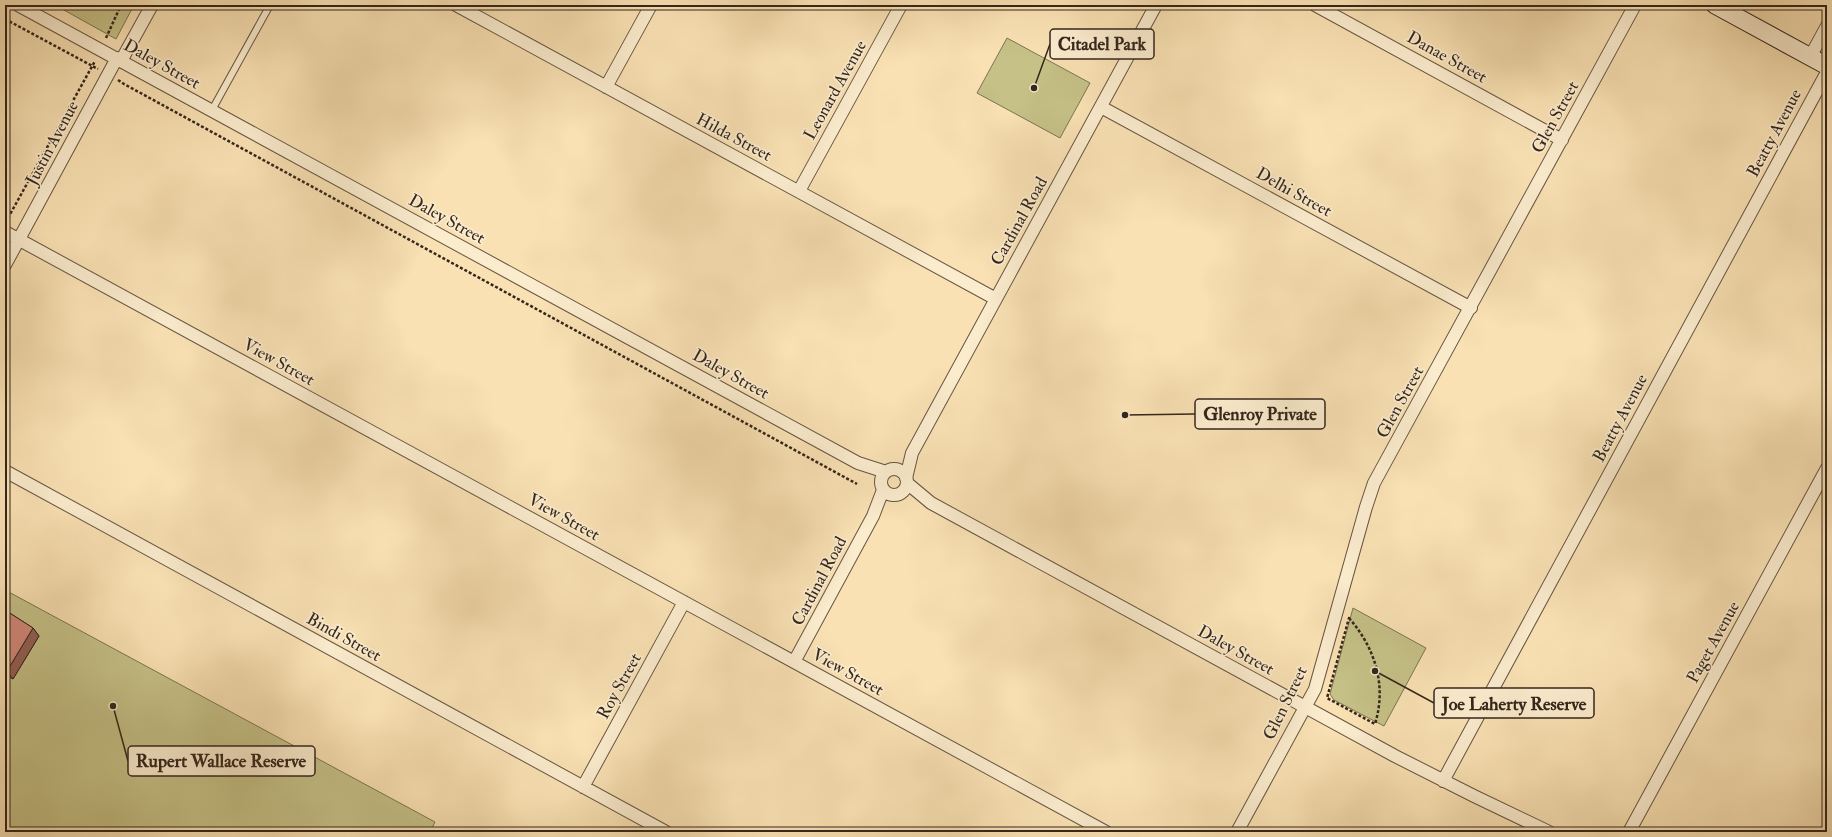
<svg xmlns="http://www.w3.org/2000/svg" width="1832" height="837" viewBox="0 0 1832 837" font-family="'IM FELL Double Pica',serif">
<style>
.green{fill:#c5c187;stroke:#7c7452}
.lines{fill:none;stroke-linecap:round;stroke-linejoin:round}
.lane-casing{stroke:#655542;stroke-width:8}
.street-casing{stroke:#655542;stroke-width:14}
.secondary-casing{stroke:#34261c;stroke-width:19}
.path{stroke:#34261c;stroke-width:2.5;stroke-dasharray:3 2;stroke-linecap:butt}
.lane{stroke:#fbecce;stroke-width:6}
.street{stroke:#fbecce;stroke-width:12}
.secondary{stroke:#fbecce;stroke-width:17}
.wall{fill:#b47569;stroke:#34261c}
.shaded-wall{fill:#925f55;stroke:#34261c}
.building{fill:#d1887a;stroke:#34261c}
.labels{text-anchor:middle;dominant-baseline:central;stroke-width:3.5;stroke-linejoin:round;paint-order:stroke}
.street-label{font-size:17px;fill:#34261c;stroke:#fbecce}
.leader{fill:none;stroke:#34261c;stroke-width:1.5}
.callout-dot{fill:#34261c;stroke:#fbecce;stroke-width:1.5}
.callout{fill:#fbecce;stroke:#34261c;stroke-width:1.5}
.callout-label{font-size:18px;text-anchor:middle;font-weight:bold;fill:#34261c}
</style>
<rect width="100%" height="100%" fill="#f9e1b3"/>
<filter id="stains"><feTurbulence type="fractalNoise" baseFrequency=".005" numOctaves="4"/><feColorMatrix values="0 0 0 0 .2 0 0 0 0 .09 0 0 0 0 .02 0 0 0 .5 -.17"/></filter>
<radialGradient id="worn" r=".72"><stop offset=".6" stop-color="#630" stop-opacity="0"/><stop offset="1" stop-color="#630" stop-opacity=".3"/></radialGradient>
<path class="green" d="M55,5H134L116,39Z
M1007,38L1090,83L1060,138L977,93Z
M5,590L435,822L430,832H5Z
M1353,608L1426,648L1384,726L1334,700L1330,694Z"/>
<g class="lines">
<g class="lane-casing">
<path id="lane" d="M212,110L270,5"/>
</g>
<g class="street-casing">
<path id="street" d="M18,5L858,463L886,472
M456,5L996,299
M1315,5L1562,140
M1810,57L1827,26
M121,61L152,5
M606,87L651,5
M1101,107L1471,308
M799,191L901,5
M5,232L1106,832
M5,265L117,58
M881 482a13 13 0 1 1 26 0a13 13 0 1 1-26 0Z
M5,471L666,832
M906,478L912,453L1156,5
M907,483L931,503L1395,756L1474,796L1549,832
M794,662L873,516L883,490
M1443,781L1827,72
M583,787L684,602
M1237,832L1315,689L1366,507L1374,483L1635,5
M1629,832L1827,468"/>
</g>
<g class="secondary-casing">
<path id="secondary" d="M1715,5L1827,66"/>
</g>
<path class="path" d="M5,19L98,69
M106,38L121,5
M118,80L124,84L857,484
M8,218L95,61
M1349,618C1375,648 1387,685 1375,724L1327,698Z"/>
<use href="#lane" class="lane"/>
<use href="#street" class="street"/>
<use href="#secondary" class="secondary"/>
</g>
<path class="wall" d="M5,610L33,628L39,636L13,679L5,675Z"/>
<path class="shaded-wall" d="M33,628L39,636L13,679L7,671Z"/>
<path class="building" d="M5,610L33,628L7,671L5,670Z"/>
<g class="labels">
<g class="street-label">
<text transform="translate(1447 57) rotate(29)">Danae Street</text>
<text transform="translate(162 64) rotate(29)">Daley Street</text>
<text transform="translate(835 90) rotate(-61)">Leonard Avenue</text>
<text transform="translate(1555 117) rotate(-61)">Glen Street</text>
<text transform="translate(1774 133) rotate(-62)">Beatty Avenue</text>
<text transform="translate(734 137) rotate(28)">Hilda Street</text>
<text transform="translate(52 143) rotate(-62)">Justin Avenue</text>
<text transform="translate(1294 192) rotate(29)">Delhi Street</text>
<text transform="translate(447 219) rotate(29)">Daley Street</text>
<text transform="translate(1019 221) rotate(-61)">Cardinal Road</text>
<text transform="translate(279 362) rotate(29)">View Street</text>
<text transform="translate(731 374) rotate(29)">Daley Street</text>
<text transform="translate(1400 402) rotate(-61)">Glen Street</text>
<text transform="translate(1620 418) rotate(-62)">Beatty Avenue</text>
<text transform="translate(564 517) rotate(29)">View Street</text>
<text transform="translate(819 581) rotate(-62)">Cardinal Road</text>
<text transform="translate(344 637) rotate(29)">Bindi Street</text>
<text transform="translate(1713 642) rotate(-61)">Paget Avenue</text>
<text transform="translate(1236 650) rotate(29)">Daley Street</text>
<text transform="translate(848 672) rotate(29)">View Street</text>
<text transform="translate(619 686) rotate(-61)">Roy Street</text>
<text transform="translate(1285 703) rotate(-64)">Glen Street</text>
</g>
</g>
<path class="leader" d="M1034 88L1050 44M1125 415L1195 414M1375 671L1434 703M113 706L128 761"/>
<g class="callout-dot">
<circle cx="1034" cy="88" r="4"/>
<circle cx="1125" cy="415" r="4"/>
<circle cx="1375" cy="671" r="4"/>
<circle cx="113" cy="706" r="4"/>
</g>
<g class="callout">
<rect x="1050" y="29" width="104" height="30" rx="4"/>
<rect x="1195" y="399" width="130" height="30" rx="4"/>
<rect x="1434" y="688" width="160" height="30" rx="4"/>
<rect x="128" y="746" width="187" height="30" rx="4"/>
</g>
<g class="callout-label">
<text x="1102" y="50">Citadel Park</text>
<text x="1260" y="420">Glenroy Private</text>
<text x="1514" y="710">Joe Laherty Reserve</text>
<text x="221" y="767">Rupert Wallace Reserve</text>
</g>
<rect width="1832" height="837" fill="none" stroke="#f9e1b3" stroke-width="20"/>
<rect x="6" y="6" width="1820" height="825" fill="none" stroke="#34261c" stroke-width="2"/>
<rect x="10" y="10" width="1812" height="817" fill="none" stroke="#34261c"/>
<rect width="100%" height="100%" filter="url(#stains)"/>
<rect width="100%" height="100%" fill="url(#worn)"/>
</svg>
